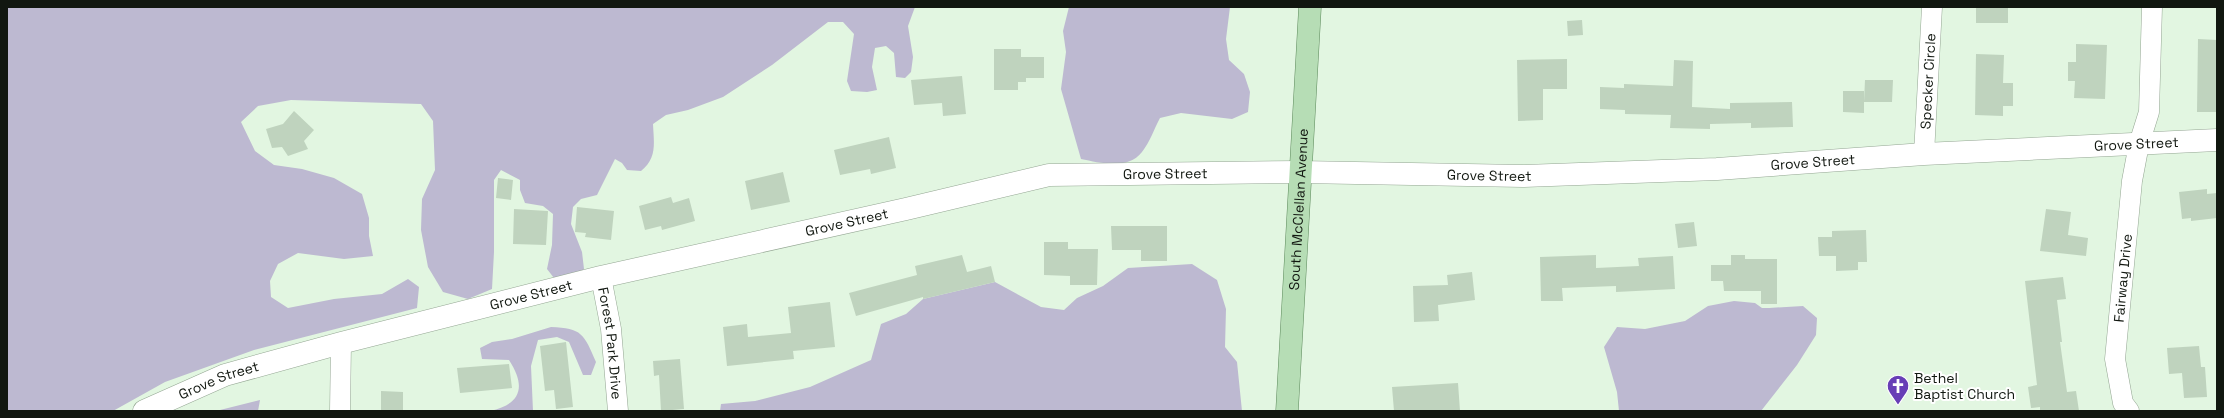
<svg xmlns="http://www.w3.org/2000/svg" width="2224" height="418" viewBox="0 0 2224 418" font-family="'Space Grotesk',sans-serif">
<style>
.green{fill:#bdb9d1}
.building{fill:#bfd3be}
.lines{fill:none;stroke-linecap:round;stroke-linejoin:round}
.street-casing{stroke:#94a693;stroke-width:21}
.secondary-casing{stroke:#94a693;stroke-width:23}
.primary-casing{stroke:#5c895b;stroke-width:23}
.street{stroke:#fff;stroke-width:20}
.secondary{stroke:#fff;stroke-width:22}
.primary{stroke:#b6ddb5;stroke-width:22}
.labels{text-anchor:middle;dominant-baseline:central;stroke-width:4;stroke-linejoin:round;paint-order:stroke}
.street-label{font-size:14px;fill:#111710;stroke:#fff}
.poi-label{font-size:14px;fill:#111710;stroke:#fff;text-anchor:start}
</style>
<rect width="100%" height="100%" fill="#e2f6e1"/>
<path class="green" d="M7,7H915L908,26L913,57L911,72L905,78L896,77L894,53L886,46L875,48L872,67L877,90L867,92L851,91L847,81L854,34L843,22H828L772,65L723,97L688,110L666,115L653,124C654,144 657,158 641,171L627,170L622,163L615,159L597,195L581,199L573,207L571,224L582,252L584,269L574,278H554L547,269L552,245L553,214L543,206L525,203L520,190V180L501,170L494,180V252L492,289L468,299L443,292L428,267L421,230L422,199L435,170L433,121L421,104L291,100L258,106L241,122L255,151L274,165L302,169L334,178L362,194L369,218V236L373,256L344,259L298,253L278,264L270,281L271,297L288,308L334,299L382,294L408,279L419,287L417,308L254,350L165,382L113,411H7Z
M1069,7H1230L1226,39L1229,60L1244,74L1250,92L1248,112L1232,119L1181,113L1160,118C1154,129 1150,142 1142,152C1128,170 1101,163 1081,159L1061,89L1066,52L1063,31Z
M1192,264L1217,280L1226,309L1225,347L1237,362L1242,411H720L721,404L755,401L810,387L871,360L881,324L906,314L923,299L995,282L1041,307L1064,310L1077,298L1103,286L1128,268Z
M1734,301L1755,303L1762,308H1769L1803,306L1817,318L1816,335L1797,365L1761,411H1619L1617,392L1604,347L1617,327L1645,329L1685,321L1708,306Z
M551,327C582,328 584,334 596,362L591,375H583L569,342L557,337L538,340L531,366L533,411H490C522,404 526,386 509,360L482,359L480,348L492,342L512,339Z
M260,400L258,411H216Z"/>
<path class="building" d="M1976,7H2008V23H1976Z
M1582,20L1583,35L1568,36L1567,21Z
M2198,39L2217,40V112H2197Z
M2076,44L2107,45L2105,99L2074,98L2075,81H2068V62H2076Z
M994,49H1021V57H1044V78H1026V82H1018V90H994Z
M1976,54L2004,55L2003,83H2013V106H2003V116L1975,115Z
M1567,59V89H1543V120L1518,121L1517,60Z
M1674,60L1693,61L1692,107L1730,109V103L1792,102L1793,127L1751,128V123L1710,124V129L1670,128L1671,115L1625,114V110L1600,109V87L1624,88V84L1673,86Z
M962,76L966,114L943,116L942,103L914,105L911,80Z
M1865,80H1893L1892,102H1864Z
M1843,91H1864V113L1843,112Z
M294,111L314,130L304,141L308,149L288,156L282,147L272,148L266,129L283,124Z
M889,137L896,168L871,174L870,169L840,175L834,150Z
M783,172L790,202L751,210L745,181Z
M498,178L513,180L511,200L496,198Z
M2207,189V194L2217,193V218L2191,221V218L2182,219L2179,192Z
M671,197L673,203L689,198L695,221L662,230L661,226L645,230L639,206Z
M577,207L614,211L611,240L585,237L586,233L575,232Z
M514,209L548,211L546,245L513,244Z
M2046,209L2071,212L2068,235L2088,238L2086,256L2040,251Z
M1694,222L1697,246L1678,248L1675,224Z
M1111,226H1167V261H1141V250H1112Z
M1866,230L1867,262H1858V270L1836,271V256H1819L1818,237H1832V231Z
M1044,242H1068V249H1098L1097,285H1070V276L1044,275Z
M962,255L967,272L991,266L995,282L923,299V297L856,316L849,293L917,275L915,266Z
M1596,255V268L1639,266L1638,258L1673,256L1675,289L1616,292V286L1562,288L1563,301H1541L1540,257Z
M1731,255H1745V259H1777V304H1761V291H1724L1723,281H1711V265H1731Z
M1472,272L1475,300L1438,305L1439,321L1414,322L1413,286L1448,285L1447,275Z
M2063,277L2066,299L2057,300L2062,342H2060L2067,392L2076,391L2079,411H2040V407L2031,408L2028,387L2037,385L2025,281Z
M830,302L835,347L793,351L794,359L727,366L723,327L747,324L748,337L791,333L788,307Z
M566,342L573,407L556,409L554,390L545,391L540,346Z
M2199,346L2201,367H2205L2207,397L2184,398L2182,373L2169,374L2167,348Z
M680,359L684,409L661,411L659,375L654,376L653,361Z
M509,364L512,388L460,393L457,368Z
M1458,383L1460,411H1394L1392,387Z
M381,391L403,392V411H381Z"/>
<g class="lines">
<g class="street-casing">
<g id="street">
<path id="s1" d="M1924,154L1932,7"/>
<path id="s2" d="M601,277L611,329L618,411"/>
<path d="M340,411L341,343"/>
<path id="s3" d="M2129,411L2123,403L2115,359L2132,181L2139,144L2149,112L2152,7"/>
</g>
</g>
<g class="secondary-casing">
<g id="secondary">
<path id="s4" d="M144,411L225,375L341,343L601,277L906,209L1049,175L1300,172L1523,176L1717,169L1924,154L2217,140"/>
</g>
</g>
<g class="primary-casing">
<g id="primary">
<path id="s5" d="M1287,411L1310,7"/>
</g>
</g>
<use href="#street" class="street"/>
<use href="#secondary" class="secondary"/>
<use href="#primary" class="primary"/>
</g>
<defs>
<g id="church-pin" transform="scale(1.15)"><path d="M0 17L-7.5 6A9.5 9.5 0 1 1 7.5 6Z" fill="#673eb6" stroke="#fff"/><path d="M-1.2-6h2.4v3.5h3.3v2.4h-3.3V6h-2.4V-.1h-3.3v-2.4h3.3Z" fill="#fff"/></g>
</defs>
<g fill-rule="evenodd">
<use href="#church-pin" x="1898" y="386"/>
</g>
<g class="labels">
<g class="street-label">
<text stroke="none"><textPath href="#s1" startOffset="73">Specker Circle</textPath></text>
<text stroke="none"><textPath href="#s4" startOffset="2025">Grove Street</textPath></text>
<text stroke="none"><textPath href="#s4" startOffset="1701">Grove Street</textPath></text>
<text stroke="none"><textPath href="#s4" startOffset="1053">Grove Street</textPath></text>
<text stroke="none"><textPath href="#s4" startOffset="1377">Grove Street</textPath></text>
<text stroke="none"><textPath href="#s5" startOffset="202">South McClellan Avenue</textPath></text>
<text stroke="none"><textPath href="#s4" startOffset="729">Grove Street</textPath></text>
<text stroke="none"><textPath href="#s3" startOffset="136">Fairway Drive</textPath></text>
<text stroke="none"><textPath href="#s4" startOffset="405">Grove Street</textPath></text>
<text stroke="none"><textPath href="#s2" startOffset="67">Forest Park Drive</textPath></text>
<text stroke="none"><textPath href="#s4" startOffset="81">Grove Street</textPath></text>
</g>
<g class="poi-label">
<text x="1914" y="378">Bethel<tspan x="1914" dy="16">Baptist Church</tspan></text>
</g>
</g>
<rect width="2224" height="418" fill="none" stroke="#111710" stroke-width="16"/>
</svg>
